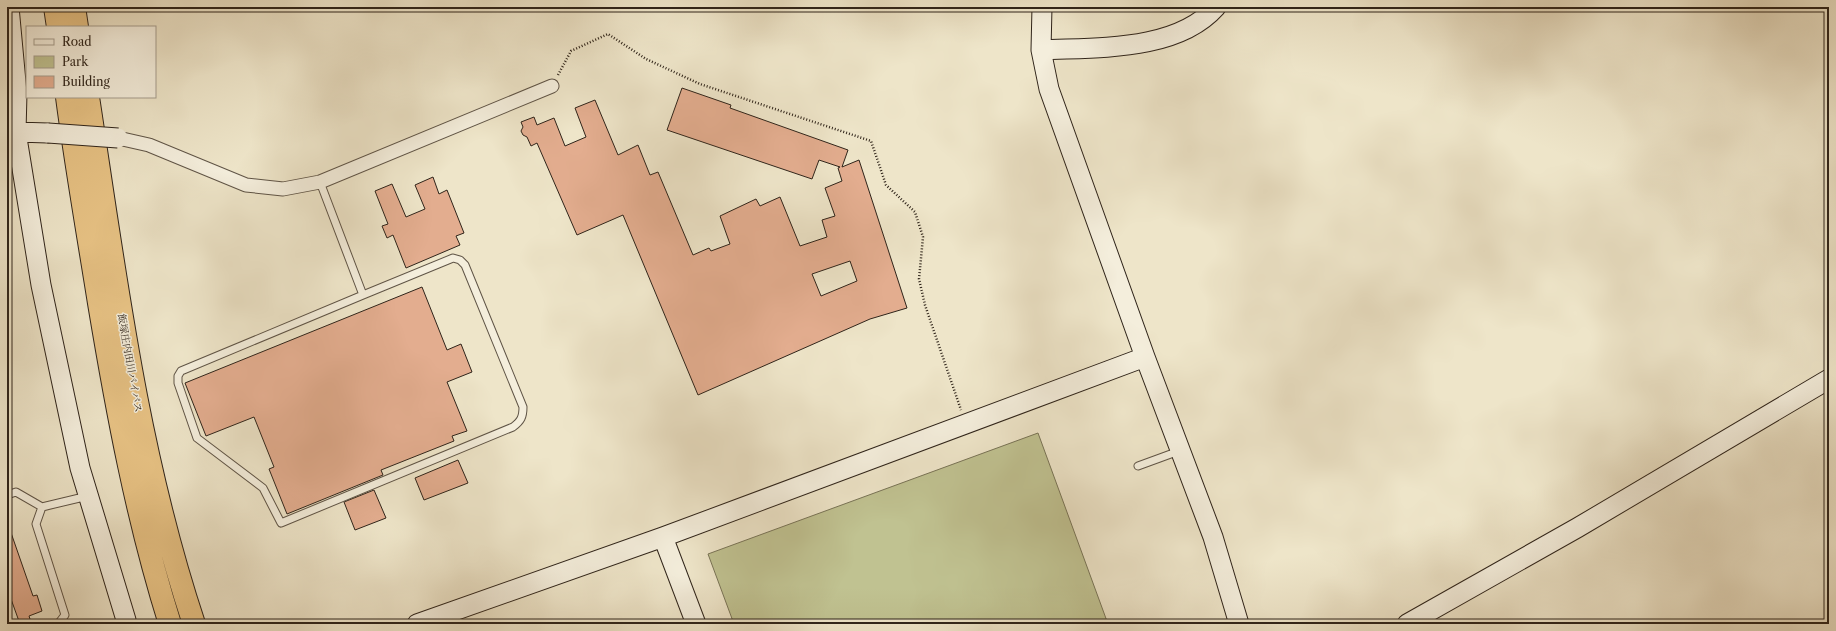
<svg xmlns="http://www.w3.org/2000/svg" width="1836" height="631" viewBox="0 0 1836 631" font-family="'Libre Caslon Text','Noto Serif JP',serif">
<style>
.green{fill:#c0c291;stroke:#787356}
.building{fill:#e3ad8f;stroke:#2f241a;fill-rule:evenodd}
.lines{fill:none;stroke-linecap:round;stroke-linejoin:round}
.lane-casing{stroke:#5f5446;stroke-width:9}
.street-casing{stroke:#5f5446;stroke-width:15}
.secondary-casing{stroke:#2f241a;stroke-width:21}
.highway-casing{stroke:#2f241a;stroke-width:24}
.path{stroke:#2f241a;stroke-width:2.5;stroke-dasharray:1 2;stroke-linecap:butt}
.lane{stroke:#f4eedc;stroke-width:7}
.street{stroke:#f4eedc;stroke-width:13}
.secondary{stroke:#f4eedc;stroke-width:19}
.highway{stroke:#e7c284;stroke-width:22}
.secondary-bridge-casing{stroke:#2f241a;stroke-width:21;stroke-linecap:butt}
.secondary-bridge{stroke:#f4eedc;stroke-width:19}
.labels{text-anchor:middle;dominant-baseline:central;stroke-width:3;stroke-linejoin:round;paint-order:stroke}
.street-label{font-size:10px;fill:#2f241a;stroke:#f4eedc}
</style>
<rect width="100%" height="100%" fill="#eee5c9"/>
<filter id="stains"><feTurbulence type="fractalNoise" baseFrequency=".005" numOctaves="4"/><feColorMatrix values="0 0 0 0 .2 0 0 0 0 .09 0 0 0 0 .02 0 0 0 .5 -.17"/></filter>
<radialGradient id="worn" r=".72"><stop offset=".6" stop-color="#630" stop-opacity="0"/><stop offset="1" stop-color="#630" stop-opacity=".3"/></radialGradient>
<path class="green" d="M1038,433L1108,624H734L708,554Z"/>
<path class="building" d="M682,88L731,105L730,108L848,150L842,167L859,160L907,308L870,319L698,395L623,215L577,235L537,143L531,146L527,137L523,135L521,131L523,127L521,122L534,117L537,125L554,118L565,146L586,137L575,108L595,100L618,155L638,145L650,175L658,172L693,255L709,248L711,251L730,244L720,216L756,199L760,206L780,197L800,246L827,237L822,220L835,216L825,188L842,181L838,168L840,167L819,160L812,179L667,130ZM850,261L857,281L821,296L812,274Z
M433,177L439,194L447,190L464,233L456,236L460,245L406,268L393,235L387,238L382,226L388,224L375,191L392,184L406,217L425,209L415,185Z
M422,287L447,350L461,344L472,372L447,382L467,431L452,436L454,441L381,470L383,475L287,514L269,469L274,467L254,417L206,436L185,383Z
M458,460L468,483L424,500L415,478Z
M374,490L386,518L355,530L344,502Z
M7,527H9L33,596L37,595L42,611L29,616L31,622L25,624H20L7,588Z"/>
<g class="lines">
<g class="lane-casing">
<path id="lane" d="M320,182L363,295L453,258L460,260L465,265L523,407C523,417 521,421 513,427L281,523L263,488L197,438L178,383V376L181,371L363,295
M1138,466L1179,451
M7,495L16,492L42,507L88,496
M42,507L36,524L65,615L58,624"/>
</g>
<g class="street-casing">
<path id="street" d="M118,138L149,145L246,185L283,189L320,182L552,86"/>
</g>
<g class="secondary-casing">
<path id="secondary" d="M9,7L17,93L16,132L41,285L80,468L126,620V624
M1042,7L1041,50L1049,89L1145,357L1213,537L1239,624
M1041,50C1096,47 1176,52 1216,7
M7,134L16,132L48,133
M663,537L696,624
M417,624L663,537L1145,357
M1407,624L1577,528L1829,379"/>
</g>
<g class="highway-casing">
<path id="highway" d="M55,7L58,27
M74,7L77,27
M67,97C76,166 88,234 99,303C117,411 137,519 170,624
M88,97C115,274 137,453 194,624"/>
</g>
<path class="path" d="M558,75L571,51L608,34L646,59L700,84L871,141L886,185L915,212L923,237L919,279L925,305L961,410"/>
<use href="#lane" class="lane"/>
<use href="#street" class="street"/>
<use href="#secondary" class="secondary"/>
<use href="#highway" class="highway"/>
<g class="secondary-bridge-casing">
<path id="secondary-bridge" d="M48,133L118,138"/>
</g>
<use href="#secondary-bridge" class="secondary-bridge"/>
</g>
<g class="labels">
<g class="street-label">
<text transform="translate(130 363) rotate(80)">飯塚庄内田川バイパス</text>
</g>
</g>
<rect width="1836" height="631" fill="none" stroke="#eee5c9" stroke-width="24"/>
<rect x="8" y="8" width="1820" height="615" fill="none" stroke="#2f241a" stroke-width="2"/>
<rect x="12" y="12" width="1812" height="607" fill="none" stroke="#2f241a"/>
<rect x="26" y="26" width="130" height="72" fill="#f4eedc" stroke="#a59d8e"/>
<rect x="34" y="39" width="20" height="6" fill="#f4eedc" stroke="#a59d8e"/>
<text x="62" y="46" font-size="12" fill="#2f241a">Road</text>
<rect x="34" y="56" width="20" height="12" fill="#c0c291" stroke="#a59d8e"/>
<text x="62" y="66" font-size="12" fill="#2f241a">Park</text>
<rect x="34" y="76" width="20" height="12" fill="#e3ad8f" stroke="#a59d8e"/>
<text x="62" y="86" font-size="12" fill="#2f241a">Building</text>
<rect width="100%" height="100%" filter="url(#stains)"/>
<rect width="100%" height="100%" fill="url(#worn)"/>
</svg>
